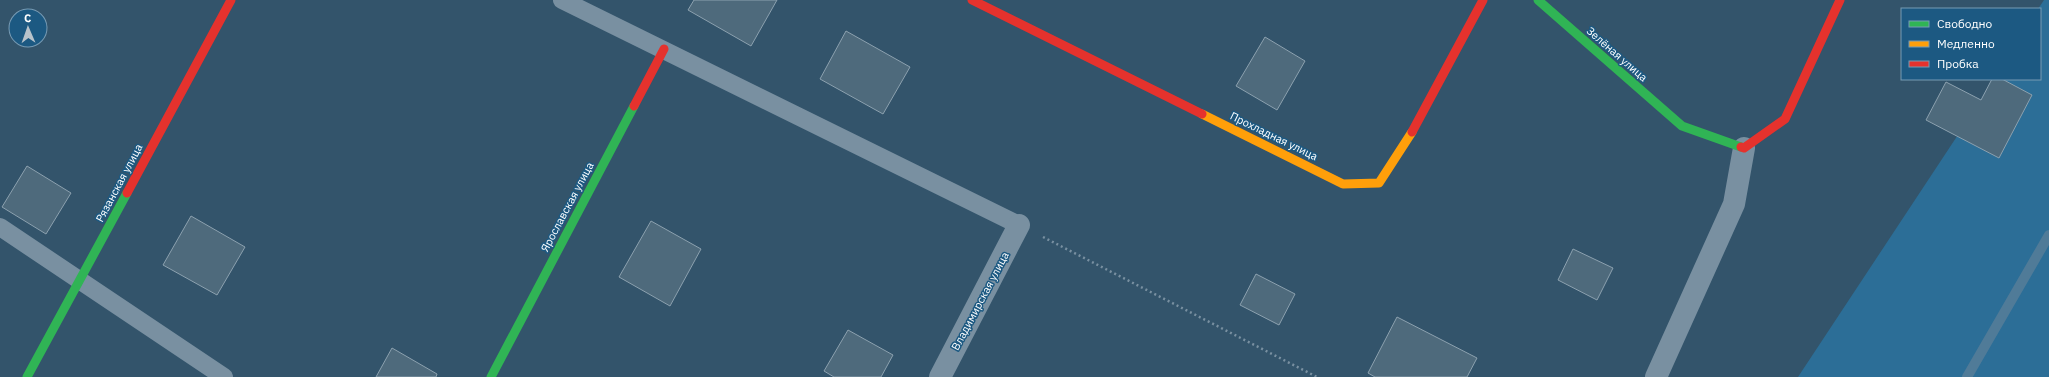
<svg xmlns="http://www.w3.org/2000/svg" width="2049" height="377" viewBox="0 0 2049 377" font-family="'IBM Plex Sans',sans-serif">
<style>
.green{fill:#2c6e97}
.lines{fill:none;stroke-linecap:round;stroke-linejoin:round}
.stream{stroke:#507b98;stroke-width:10}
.building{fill:#4e6a7c;stroke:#8ca1af}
.path{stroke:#7990a1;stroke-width:2.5;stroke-dasharray:2 3;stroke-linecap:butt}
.lane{stroke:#7990a1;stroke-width:18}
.street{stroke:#7990a1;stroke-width:22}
.fast{stroke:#30b455;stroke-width:9}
.slow{stroke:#ff9f0a;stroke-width:9}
.jam{stroke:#e5322d;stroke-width:9}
.labels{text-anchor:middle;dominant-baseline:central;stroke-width:3;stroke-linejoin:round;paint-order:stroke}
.street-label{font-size:11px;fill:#fff;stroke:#1c5982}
</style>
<rect width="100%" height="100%" fill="#33546b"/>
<path class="green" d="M2044,0H2049V377H1798L1981,100L1992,79H2040V9H2038Z"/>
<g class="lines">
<path class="stream" d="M1967,377L2049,235"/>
</g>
<path class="building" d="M694,0H777L751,46L688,10Z
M846,31L910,67L883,114L820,79Z
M1265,37L1305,61L1277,110L1236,86Z
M1992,79H2002L2032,95L1999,158L1926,120L1946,82L1981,100Z
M27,166L71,193L46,234L2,207Z
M191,216L245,247L217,295L163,265Z
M651,221L701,249L670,306L619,277Z
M1573,249L1613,268L1597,300L1558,280Z
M1256,274L1295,294L1279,325L1240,305Z
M1397,317L1477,358L1467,377H1375L1368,373Z
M848,330L893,355L881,377H834L824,371Z
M392,348L437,374L436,377H376Z"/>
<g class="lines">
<path class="path" d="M1043,237L1317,377"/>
<path class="lane" d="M562,0L1019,225
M0,227L224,377"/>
<path class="street" d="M940,377L1019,225
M1656,377L1734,204L1744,148"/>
<path class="fast" d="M1538,0L1682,126L1741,147
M27,377L127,193
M491,377L634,106"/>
<path class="slow" d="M1202,114L1343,184L1379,183L1412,132"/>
<path class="jam" d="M972,0L1202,114
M634,106L664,49
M1412,132L1483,0
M1741,147L1744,148L1785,119L1840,0
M127,193L231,0"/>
</g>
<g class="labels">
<g class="street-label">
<text transform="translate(1617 54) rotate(41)">Зелёная улица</text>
<text transform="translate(1274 136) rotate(26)">Прохладная улица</text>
<text transform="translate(119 183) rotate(-62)">Рязанская улица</text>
<text transform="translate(567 207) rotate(-62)">Ярославская улица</text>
<text transform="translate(980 301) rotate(-62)">Владимирская улица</text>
</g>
</g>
<rect x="1901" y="8" width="140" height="72" fill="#1c5982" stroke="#779bb4"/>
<rect x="1909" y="21" width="20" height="6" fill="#30b455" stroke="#779bb4"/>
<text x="1937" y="28" font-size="12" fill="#ffffff">Свободно</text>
<rect x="1909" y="41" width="20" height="6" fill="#ff9f0a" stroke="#779bb4"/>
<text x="1937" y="48" font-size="12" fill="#ffffff">Медленно</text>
<rect x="1909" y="61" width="20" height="6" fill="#e5322d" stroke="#779bb4"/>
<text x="1937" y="68" font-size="12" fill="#ffffff">Пробка</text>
<g transform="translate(28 28) rotate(358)"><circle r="19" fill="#1c5982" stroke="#779bb4"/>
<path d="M0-3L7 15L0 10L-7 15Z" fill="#b8c3cb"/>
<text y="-6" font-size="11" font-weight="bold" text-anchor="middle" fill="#ffffff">С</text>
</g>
</svg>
